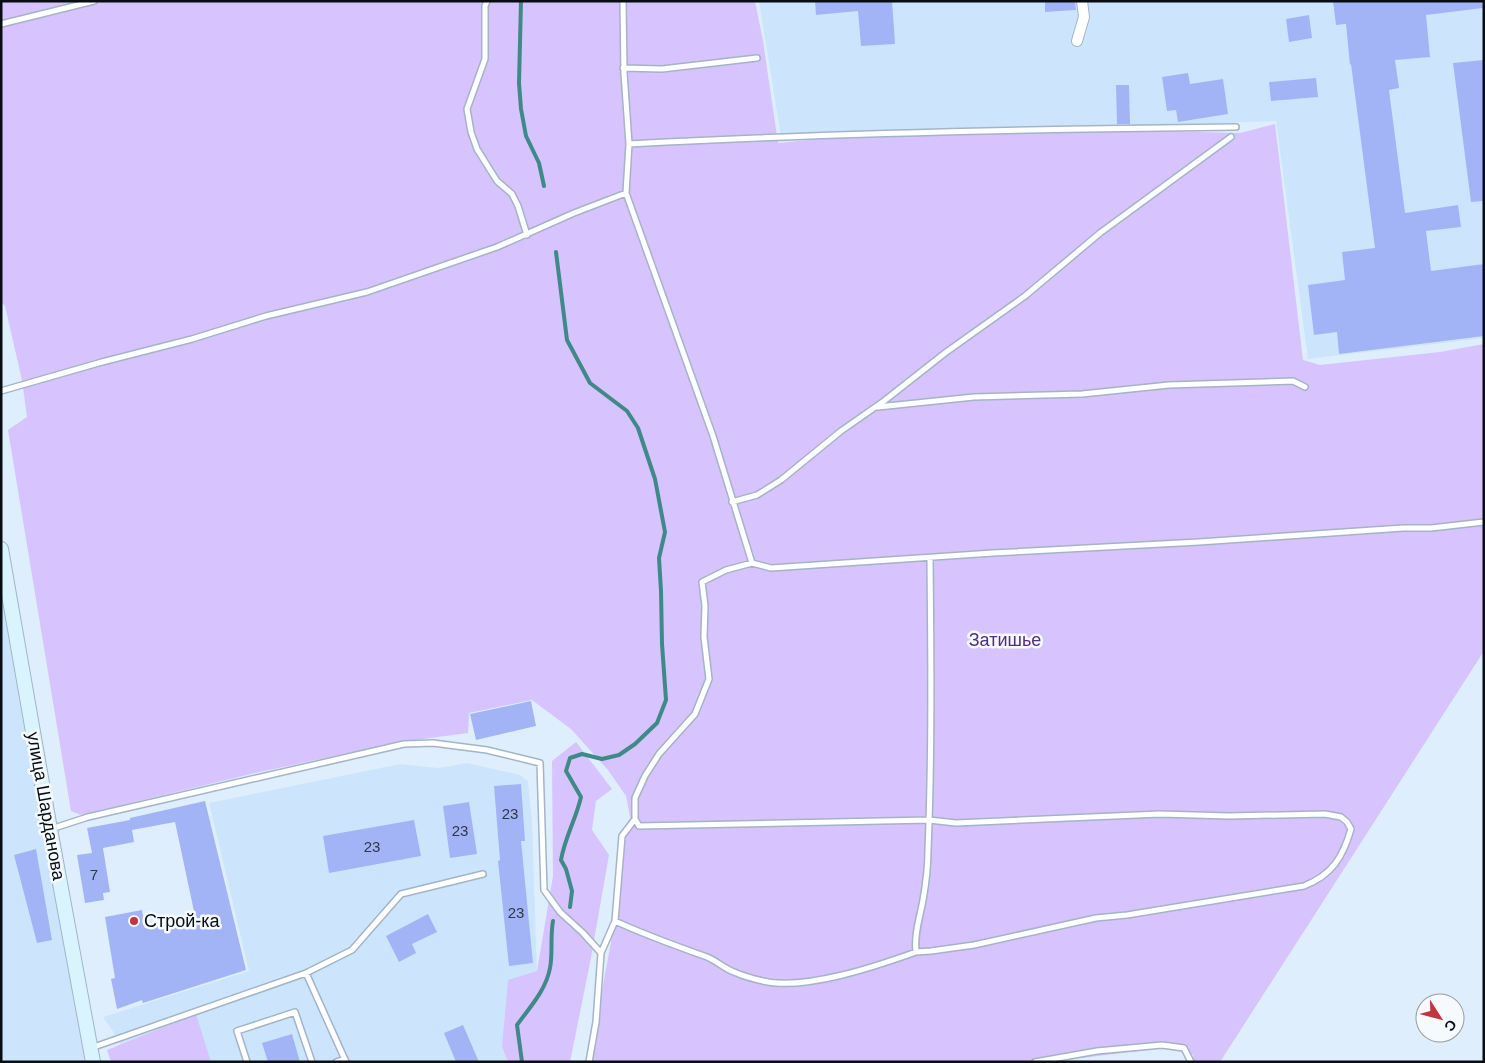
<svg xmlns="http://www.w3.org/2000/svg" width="1485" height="1063" viewBox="0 0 1485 1063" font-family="Arial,sans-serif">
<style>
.built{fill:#cde5fc}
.green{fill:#d7c3fe}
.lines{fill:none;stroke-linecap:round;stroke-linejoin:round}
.stream{stroke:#3f8a88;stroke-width:4}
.building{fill:#a3b4f6}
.service-casing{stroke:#a3b5c5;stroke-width:8}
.minor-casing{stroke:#a3b5c5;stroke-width:12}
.secondary-casing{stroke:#a3b5c5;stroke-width:16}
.service{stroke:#fff;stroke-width:5}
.minor{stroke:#fff;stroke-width:10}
.secondary{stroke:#d9f4fd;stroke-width:14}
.poi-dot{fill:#c3343d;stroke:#f6fafd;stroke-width:2}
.labels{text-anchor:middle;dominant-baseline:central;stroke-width:5;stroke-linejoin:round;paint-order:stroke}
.number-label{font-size:15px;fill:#2e374b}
.park-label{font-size:18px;fill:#51307d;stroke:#f6fafd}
.street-label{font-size:18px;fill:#070d12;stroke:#f6fafd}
.poi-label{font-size:18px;fill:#070d12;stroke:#f6fafd;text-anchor:start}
</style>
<rect width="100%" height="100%" fill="#dfeefc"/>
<path class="built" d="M759,1H1484V338L1308,359L1276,121L781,137Z
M1,549L93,1062H1Z
M467,763L520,775L528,781L532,821L537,971L502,1047L508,1062H122L126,1056L115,1034L103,1017L249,971L209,803L400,764L439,768Z"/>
<path class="green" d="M1,1H755L763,41L778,143L881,133L1104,128L1153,131L1240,133L1275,124L1303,360L1320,365L1440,352L1484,344V651L1220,1062H1194L1193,1055L1164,1048L1048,1062H586L599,1007L611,942L620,839L631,822L626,796L608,770L571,729L532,700L469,713L468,733L400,742L255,773L81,815L71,811L8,430L27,417L22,380L5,306L1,302Z
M576,742L612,789L596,801L592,830L609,855L590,963L570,1062H508L502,1047L508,980L537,971L553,876L552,761Z
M196,1014L211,1062H111L107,1050Z"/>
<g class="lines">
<path class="stream" d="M521,1L519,83L521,109L526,136L539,163L544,186
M556,252L567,340L590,383L627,411L638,428L655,479L665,532L659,558L661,591L662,644L666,700L657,723L635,744L619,755L602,759L582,754L570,758L566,771L581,797C576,819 565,837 561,860L566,869L572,891L570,907
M522,1062L517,1025C530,1007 546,990 550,968C553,953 550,937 553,921"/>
</g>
<path class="building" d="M815,1H892L895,44L861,46L858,11L816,15Z
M1045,1H1075L1076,10L1045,12Z
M1333,1H1482L1483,8L1426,15L1430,57L1395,60L1399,88L1389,90L1405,213L1458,205L1461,227L1426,231L1431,271L1484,264V336L1339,354L1337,332L1314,335L1308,285L1345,280L1342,252L1375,248L1351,64L1350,65L1346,24L1336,25Z
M1309,15L1312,38L1289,42L1286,19Z
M1484,60V201L1471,202L1453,63Z
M1188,73L1190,84L1223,79L1228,114L1178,122L1176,110L1167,111L1162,77Z
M1316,78L1318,97L1271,101L1269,82Z
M1116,85H1129L1130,124H1117Z
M531,701L536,726L476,740L470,714Z
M521,784L525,841H521L533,963L509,966L498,861L500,860L494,786Z
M205,801L246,970L143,1003L142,1000L117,1009L111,979L115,978L105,917L142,910L145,928L195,916L175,822L132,830L134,842L103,848L110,892L103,893L104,900L85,903L77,855L92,853L87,828L130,820V818Z
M469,802L477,854L450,858L443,806Z
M414,820L421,856L329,873L323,836Z
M36,849L52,940L37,943L14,855Z
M428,914L437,932L412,944L416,953L399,962L386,936Z
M463,1025L479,1062H456L444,1033Z
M292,1034L300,1062H268L262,1043Z"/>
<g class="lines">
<g class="service-casing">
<path id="service" d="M487,1L485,6V59L467,109L471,132L477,149L497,181L512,194L518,206L527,235
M623,1L624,73L629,144
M1,24L94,1
M623,68L662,69L757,58
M626,193L629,144C831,133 1034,129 1236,127
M1,391L102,362L192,339L266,316L367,292L497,247L574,213L626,193L713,436L752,563L771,568L993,553L1199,542L1403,528H1431L1484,522
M878,407L974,397L1082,394L1169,385L1293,381L1305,387
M732,502L757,495L781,480L841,431L884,401L945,353L1025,296L1100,233L1231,137
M752,563L726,570L702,582L705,606L704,637L709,679L695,714L659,754L645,776L635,798V819L639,826L929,820L956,823L1160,814L1229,816L1325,814L1341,817L1347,822L1351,829C1343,857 1332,875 1304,886L1127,915L1096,918L974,945L931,951L916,952C914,934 920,917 923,900C926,883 928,867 928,850C932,753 931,655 930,558
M51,829L88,817L404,744L433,743L487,750L540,763L544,890L560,912L583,933L601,953L596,1022L589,1062
M615,921L622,836L635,819
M601,953L615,921C645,935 676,946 707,957C717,961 725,969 734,972C743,976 754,979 763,981C804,991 877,966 916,952
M306,973L352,950L401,894L483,874
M91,1048L306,973L346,1062
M247,1062L237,1031L295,1012L312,1062
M336,1062L345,1059
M1035,1062L1097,1051L1162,1045L1184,1048L1191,1062"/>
</g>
<g class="minor-casing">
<path id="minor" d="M1077,41L1084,17L1082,1"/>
</g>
<g class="secondary-casing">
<path id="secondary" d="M1,549L50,829L93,1062"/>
</g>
<use href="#service" class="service"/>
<use href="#minor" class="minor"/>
<use href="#secondary" class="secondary"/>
</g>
<circle class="poi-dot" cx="134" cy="921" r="5"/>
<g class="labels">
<g class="number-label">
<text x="510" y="813">23</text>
<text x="460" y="830">23</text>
<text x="372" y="846">23</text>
<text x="94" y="874">7</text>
<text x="516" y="912">23</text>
</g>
<g class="park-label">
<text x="1005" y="640">Затишье</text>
</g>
<g class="street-label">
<text transform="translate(46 806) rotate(80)">улица Шарданова</text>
</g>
<g class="poi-label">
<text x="144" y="921">Строй-ка</text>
</g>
</g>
<rect width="1485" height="1063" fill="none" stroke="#070d12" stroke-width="5"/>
<g transform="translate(1440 1018) rotate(126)"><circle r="24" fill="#f6fafd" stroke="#969b9f"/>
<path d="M0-4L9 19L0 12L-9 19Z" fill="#c3343d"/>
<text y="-8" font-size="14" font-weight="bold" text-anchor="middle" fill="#070d12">С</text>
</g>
</svg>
